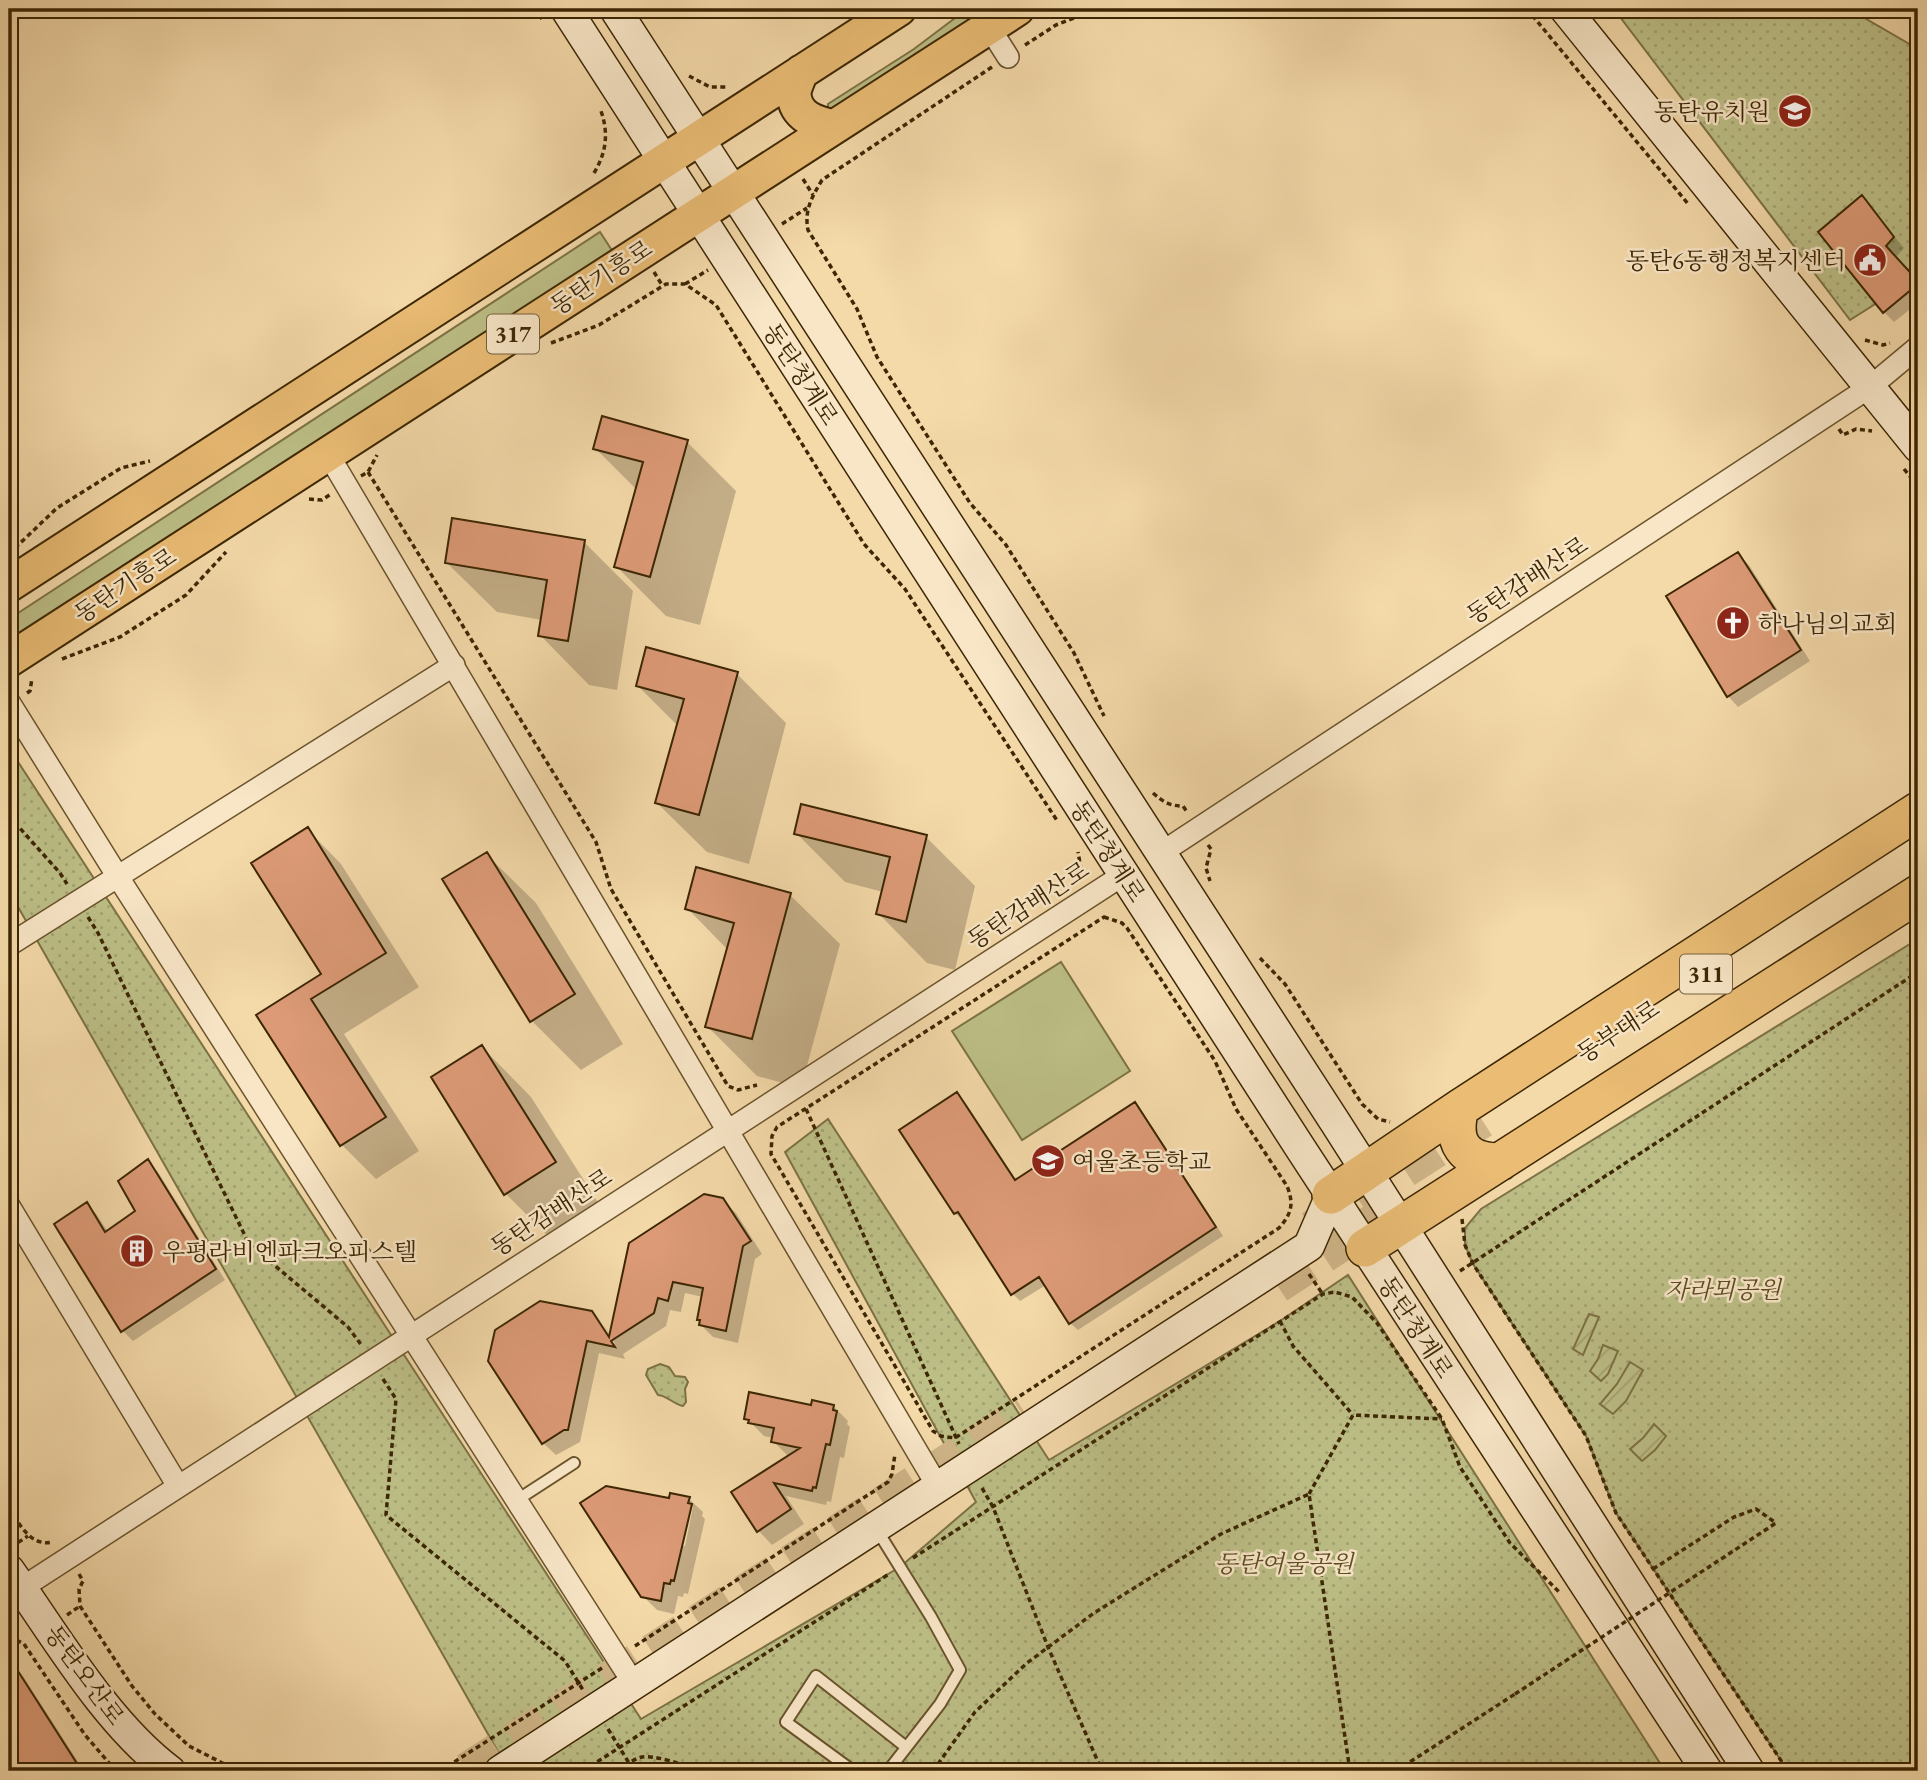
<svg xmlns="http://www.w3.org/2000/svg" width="1927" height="1780" viewBox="0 0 1927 1780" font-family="'EB Garamond','Noto Serif KR',serif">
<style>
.grass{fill:#bdbf87;stroke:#7c7245;stroke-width:2}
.park{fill:url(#park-dots);stroke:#7c7245;stroke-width:2}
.garden{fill:url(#garden-furrows);stroke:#7c7245;stroke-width:2}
.shadow{fill:#0003;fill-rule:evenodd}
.building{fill:#dc9a76;stroke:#3c2603;stroke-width:2}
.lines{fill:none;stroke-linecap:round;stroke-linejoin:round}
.highway-tunnel{stroke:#cfb588;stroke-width:37;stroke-dasharray:37 18;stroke-linecap:butt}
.lane-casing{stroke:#6a532c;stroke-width:14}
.street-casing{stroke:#6a532c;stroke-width:24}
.secondary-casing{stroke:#3c2603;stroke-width:33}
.primary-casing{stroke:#3c2603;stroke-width:37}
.highway-casing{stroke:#3c2603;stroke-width:40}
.path{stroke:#3c2603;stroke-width:3.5;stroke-dasharray:5 3.5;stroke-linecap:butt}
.lane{stroke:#f8e6c7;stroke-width:10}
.street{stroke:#f8e6c7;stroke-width:21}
.secondary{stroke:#f8e6c7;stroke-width:30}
.primary{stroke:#eabc74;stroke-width:33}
.highway{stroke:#eabc74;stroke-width:37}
.path-bridge{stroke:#3c2603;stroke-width:3.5;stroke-dasharray:5 3.5;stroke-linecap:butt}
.labels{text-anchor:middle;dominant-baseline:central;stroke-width:5;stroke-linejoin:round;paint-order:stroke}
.shield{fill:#f8e6c7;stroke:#74603e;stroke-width:2}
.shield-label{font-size:23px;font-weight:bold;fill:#3c2603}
.poi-label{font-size:24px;fill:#3c2603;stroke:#f8e6c7;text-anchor:start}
.street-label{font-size:24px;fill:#3c2603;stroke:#f8e6c7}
.park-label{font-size:24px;font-style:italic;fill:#5c4c24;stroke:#f8e6c7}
</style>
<defs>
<pattern id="park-dots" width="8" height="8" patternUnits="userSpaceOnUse" patternTransform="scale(1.75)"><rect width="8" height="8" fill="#bdbf87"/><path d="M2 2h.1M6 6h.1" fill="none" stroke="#a3a473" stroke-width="1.8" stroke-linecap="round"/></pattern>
<pattern id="garden-furrows" width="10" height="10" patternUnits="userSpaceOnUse" patternTransform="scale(1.75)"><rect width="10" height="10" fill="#bdbf87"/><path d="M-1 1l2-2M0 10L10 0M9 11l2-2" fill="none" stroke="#a3a473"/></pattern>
</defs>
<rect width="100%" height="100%" fill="#f4d9a9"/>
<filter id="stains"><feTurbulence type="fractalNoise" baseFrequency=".00286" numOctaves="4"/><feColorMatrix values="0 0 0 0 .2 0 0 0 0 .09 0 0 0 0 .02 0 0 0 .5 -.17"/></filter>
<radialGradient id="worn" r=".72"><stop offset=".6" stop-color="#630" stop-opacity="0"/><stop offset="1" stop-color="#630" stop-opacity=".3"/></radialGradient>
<path class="grass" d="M967,9H992L835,115L828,110V104L914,49Z
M600,232L613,252L9,647V619Z
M1061,962L1130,1071L1022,1140L952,1031Z"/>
<path class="park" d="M1614,9H1849L1918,49V277L1850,320Z
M9,748L641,1719L900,1567L976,1502L785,1152L828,1119L1049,1460L1280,1321L1348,1275L1665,1771H509L9,891Z
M1918,939V1771H1788L1616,1513L1586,1436L1473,1264L1465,1245V1228L1481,1209Z
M660,1364L669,1367L675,1376L685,1377L688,1382L685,1389L686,1402L683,1406C673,1404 668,1396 658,1395L646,1375L648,1369Z"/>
<path class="garden" d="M1589,1314L1599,1317L1583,1355L1573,1349Z
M1603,1345L1618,1351L1608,1374L1601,1381L1590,1371L1598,1359Z
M1630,1362L1643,1370L1626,1401L1613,1414L1600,1404L1617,1384Z
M1654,1424L1666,1436L1655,1450L1642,1461L1630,1449L1643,1438Z"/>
<path class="shadow" d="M1862,198L1904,248L1896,257L1913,277L1918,276V303L1894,322L1884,312Z
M687,442L736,491L700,625L666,616L616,566L637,490L595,448Z
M584,542L633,591L617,690L589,685L540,635L542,620L497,612L447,563Z
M1738,554L1749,565L1810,661L1738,707L1728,696Z
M737,674L786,723L749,864L707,852L657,803L678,726L637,685Z
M308,830L341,864L419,987L344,1034L419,1151L376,1179L342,1145L259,1016L323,974Z
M796,833L926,837L975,886L955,970L927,963L878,913L883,892L845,882Z
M486,854L536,903L623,1044L581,1070L532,1021Z
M790,895L840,944L801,1088L757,1076L707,1026L728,950L687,908Z
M482,1047L531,1097L604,1212L555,1243L506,1194Z
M957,1094L965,1102L1017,1181L1135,1104L1142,1112L1223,1236L1078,1330L1070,1323L1046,1285L1020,1301L1013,1294L965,1220L963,1221L955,1213Z
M148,1162L158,1172L225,1280L133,1341L123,1331L87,1204L97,1215L108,1232L137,1212Z
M722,1200L736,1213L762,1254L755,1259L738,1343L713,1337L701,1325L699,1319L703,1297L685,1293L681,1312L670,1310L666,1326L623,1354L625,1359L599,1353L580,1442L556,1455L543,1443L591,1313L600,1322H597L612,1345L615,1344L603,1324L611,1336Z
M833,1406L848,1421L847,1424L850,1427L844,1458L840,1457L831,1502L827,1501L826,1505L786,1496L804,1524L772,1545L758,1530L734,1493L789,1457L773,1441V1438L764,1436L746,1418L812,1407Z
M689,1499L703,1512L702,1516L705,1519L688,1594L684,1593L683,1597L678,1596L674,1614L657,1610L643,1596ZM689,1507H693L685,1546H682Z
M9,1664L23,1676L84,1771H9Z"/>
<path class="building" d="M1862,195L1894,237L1886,246L1918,281V284L1883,313L1818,232Z
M602,416L688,440L650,577L614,567L643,462L593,449Z
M452,518L585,540L568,641L538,636L547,580L445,563Z
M1738,552L1801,650L1727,697L1666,596Z
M646,647L738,672L699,815L655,803L684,699L636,686Z
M801,804L927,835L906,922L876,914L890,857L794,834Z
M308,827L386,953L311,999L386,1117L340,1146L256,1015L321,974L251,863Z
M487,852L575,994L530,1022L442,879Z
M696,867L791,893L752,1039L705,1027L734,923L685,909Z
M482,1045L556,1162L504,1195L431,1077Z
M957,1092L1015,1180L1135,1102L1216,1227L1069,1324L1039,1277L1011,1295L958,1212L954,1214L899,1130Z
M148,1159L216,1269L121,1332L54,1224L87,1202L105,1232L135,1211L118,1181Z
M704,1194L723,1198L751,1241L743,1246L726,1331L699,1325L700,1320H697L703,1288L673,1282L668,1301L658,1298L654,1313L611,1341L615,1347L587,1341L568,1430H564L542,1444L488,1361L495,1330L540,1301L592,1311L609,1337L629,1243Z
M749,1392L811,1405L812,1400L834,1405L833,1410L837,1411L830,1445L826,1444L816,1488L813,1487L812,1491L774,1483L791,1509L757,1532L731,1492L800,1448L771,1442L774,1428L748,1423L749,1420L744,1419Z
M606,1486L669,1498L670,1493L690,1497L688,1503L692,1504L674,1581L671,1580L670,1584L664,1583L661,1601L641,1597L580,1503Z
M9,1657L76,1762L61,1771H9Z"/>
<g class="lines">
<path class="highway-tunnel" d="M1312,1229L1494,1112
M1277,1285L1386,1214
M467,1771L1025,1413"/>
<g class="lane-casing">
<path id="lane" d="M517,1500L574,1463
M877,1530L931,1617L960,1670L940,1704L888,1771
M853,1771L786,1722L816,1676L906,1747"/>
</g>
<g class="street-casing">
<path id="street" d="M989,27L1008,57
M328,454L938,1487
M9,702L118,877L634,1684
M1161,853L1870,387L1918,347
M9,945L454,665
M9,1206L178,1486
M11,1595L1123,875"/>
</g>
<g class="secondary-casing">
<path id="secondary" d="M566,9L1299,1146L1707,1771
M615,9L1335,1122L1749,1771
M1565,9L1918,447
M9,1570C56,1636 105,1722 170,1771
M500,1771L1309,1246L1331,1195"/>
</g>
<g class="primary-casing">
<path id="primary" d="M801,72C799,78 794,88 794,94C795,117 816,123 834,127
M9,585L899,9
M9,660L1017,9"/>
</g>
<g class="highway-casing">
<path id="highway" d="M1460,1108C1451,1142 1463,1162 1500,1162
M1331,1195L1460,1108L1918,811
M1365,1248L1918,894"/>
</g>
<path class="path" d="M536,9L542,19
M1527,9L1689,205
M1025,45L1056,25L1097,9
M992,67L822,180C812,197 804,210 808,230L857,309L877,357L970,503L1006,545L1074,653L1104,716
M689,76L710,87H727
M594,173C606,153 609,134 601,111
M803,179L813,195
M782,224L807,208
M654,272L662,285
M685,284L708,270
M1865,340L1883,345L1890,343
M551,343L599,325L666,284H685L716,305L864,544L905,589L1058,822
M1913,399L1912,387L1916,377
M1839,429L1843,435L1856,429L1872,431
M1904,469L1918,486
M368,472L596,842L611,889L728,1086L738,1090L757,1085
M361,476L368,472L377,455
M309,499L322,500L331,494
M15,548L57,508L121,468L150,461
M62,659L120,637L186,595L226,552
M27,693L30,691L32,678
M1153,793C1163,802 1170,806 1183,806L1187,812
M9,816L60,873L67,884
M1208,845L1211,849L1206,868L1210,881
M1078,878L1081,869L1078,852
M88,917L98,933L249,1244L348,1327L362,1346
M1104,917L1122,923L1127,928L1215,1061L1236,1109L1287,1186C1294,1204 1292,1213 1279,1228L955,1438L941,1436L933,1431L771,1154L772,1136L777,1127Z
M1260,958L1285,984L1362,1104L1378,1119L1390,1122
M806,1109L959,1444
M1462,1219L1465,1245L1473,1264L1586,1436L1616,1513L1788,1771
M1460,1271L1918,972
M1309,1274L1322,1293
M1280,1321L1293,1346L1353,1415
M383,1379L396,1399L386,1515L565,1661L583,1690
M982,1488L993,1507L1048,1647L1102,1771
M1309,1494L1353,1415L1442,1419
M9,1509C20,1524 30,1547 53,1542
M11,1547L28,1536
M913,1558L1323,1294L1335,1292L1352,1297L1377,1323L1442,1419L1460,1467L1510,1543L1559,1592
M1653,1569L1734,1517L1756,1509L1776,1523
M79,1574L83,1581L79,1589L80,1606L132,1686L155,1714L189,1746L238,1771
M67,1615L80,1606
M9,1636L24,1644L85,1735L116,1771
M635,1646L888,1482L892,1474L895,1454
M608,1729L629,1763
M440,1771L602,1668
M583,1771L889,1574
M618,1771C625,1766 633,1759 642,1757C654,1755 685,1764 695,1771
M933,1771L975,1712L1027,1663L1094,1613L1221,1534L1309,1494L1350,1771
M1396,1771L1515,1694"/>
<use href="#lane" class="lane"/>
<use href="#street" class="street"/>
<use href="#secondary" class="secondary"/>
<use href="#primary" class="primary"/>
<use href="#highway" class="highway"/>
<path class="path-bridge" d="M1515,1694L1776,1523"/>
</g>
<defs>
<g id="school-disc" transform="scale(1.75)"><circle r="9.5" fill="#8f2418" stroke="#f8e6c7"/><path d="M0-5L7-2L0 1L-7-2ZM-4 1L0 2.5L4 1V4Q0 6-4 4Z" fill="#fff"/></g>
<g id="civic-disc" transform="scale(1.75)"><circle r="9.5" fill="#8f2418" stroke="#f8e6c7"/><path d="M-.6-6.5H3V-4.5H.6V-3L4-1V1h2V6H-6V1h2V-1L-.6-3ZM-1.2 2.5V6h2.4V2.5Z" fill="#fff"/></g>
<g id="church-disc" transform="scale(1.75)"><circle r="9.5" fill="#8f2418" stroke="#f8e6c7"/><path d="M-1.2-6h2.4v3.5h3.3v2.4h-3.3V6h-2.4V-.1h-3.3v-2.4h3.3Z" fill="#fff"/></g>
<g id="building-disc" transform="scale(1.75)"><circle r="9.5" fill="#8f2418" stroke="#f8e6c7"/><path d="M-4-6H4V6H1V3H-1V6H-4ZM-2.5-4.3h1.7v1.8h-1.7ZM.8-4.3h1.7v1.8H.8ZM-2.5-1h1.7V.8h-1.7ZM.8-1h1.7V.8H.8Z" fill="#fff"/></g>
</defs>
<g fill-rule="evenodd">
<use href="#school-disc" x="1795" y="111"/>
<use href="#civic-disc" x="1870" y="260"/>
<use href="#church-disc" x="1733" y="623"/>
<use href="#school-disc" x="1048" y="1161"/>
<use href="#building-disc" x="137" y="1251"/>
</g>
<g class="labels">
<g class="shield">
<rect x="487" y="314.5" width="52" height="39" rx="5"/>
<rect x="1680" y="954.5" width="52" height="39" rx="5"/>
</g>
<g class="shield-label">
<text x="513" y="334">317</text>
<text x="1706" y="974">311</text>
</g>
<g class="poi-label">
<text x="1770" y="111" text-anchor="end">동탄유치원</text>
<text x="1846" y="260" text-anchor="end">동탄6동행정복지센터</text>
<text x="1758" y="623">하나님의교회</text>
<text x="1072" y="1161">여울초등학교</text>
<text x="162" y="1251">우평라비엔파크오피스텔</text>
</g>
<g class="street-label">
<text transform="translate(601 277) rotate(-33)">동탄기흥로</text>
<text transform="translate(801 374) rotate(57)">동탄청계로</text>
<text transform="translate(1527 580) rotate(-33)">동탄감배산로</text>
<text transform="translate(125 585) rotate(-33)">동탄기흥로</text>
<text transform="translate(1108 851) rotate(57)">동탄청계로</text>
<text transform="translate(1028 905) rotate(-33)">동탄감배산로</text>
<text transform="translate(1618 1031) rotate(-33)">동부대로</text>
<text transform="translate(551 1212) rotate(-33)">동탄감배산로</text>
<text transform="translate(1416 1327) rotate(57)">동탄청계로</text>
<text transform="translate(85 1675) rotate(54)">동탄오산로</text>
</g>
<g class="park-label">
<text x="1723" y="1289">자라뫼공원</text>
<text x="1284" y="1563">동탄여울공원</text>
</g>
</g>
<rect width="1927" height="1780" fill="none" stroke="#f4d9a9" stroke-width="35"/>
<rect x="10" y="10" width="1906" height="1759" fill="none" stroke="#3c2603" stroke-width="3.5"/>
<rect x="18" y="18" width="1892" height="1745" fill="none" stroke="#3c2603" stroke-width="2"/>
<rect width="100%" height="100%" filter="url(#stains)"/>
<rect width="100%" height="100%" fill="url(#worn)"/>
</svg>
